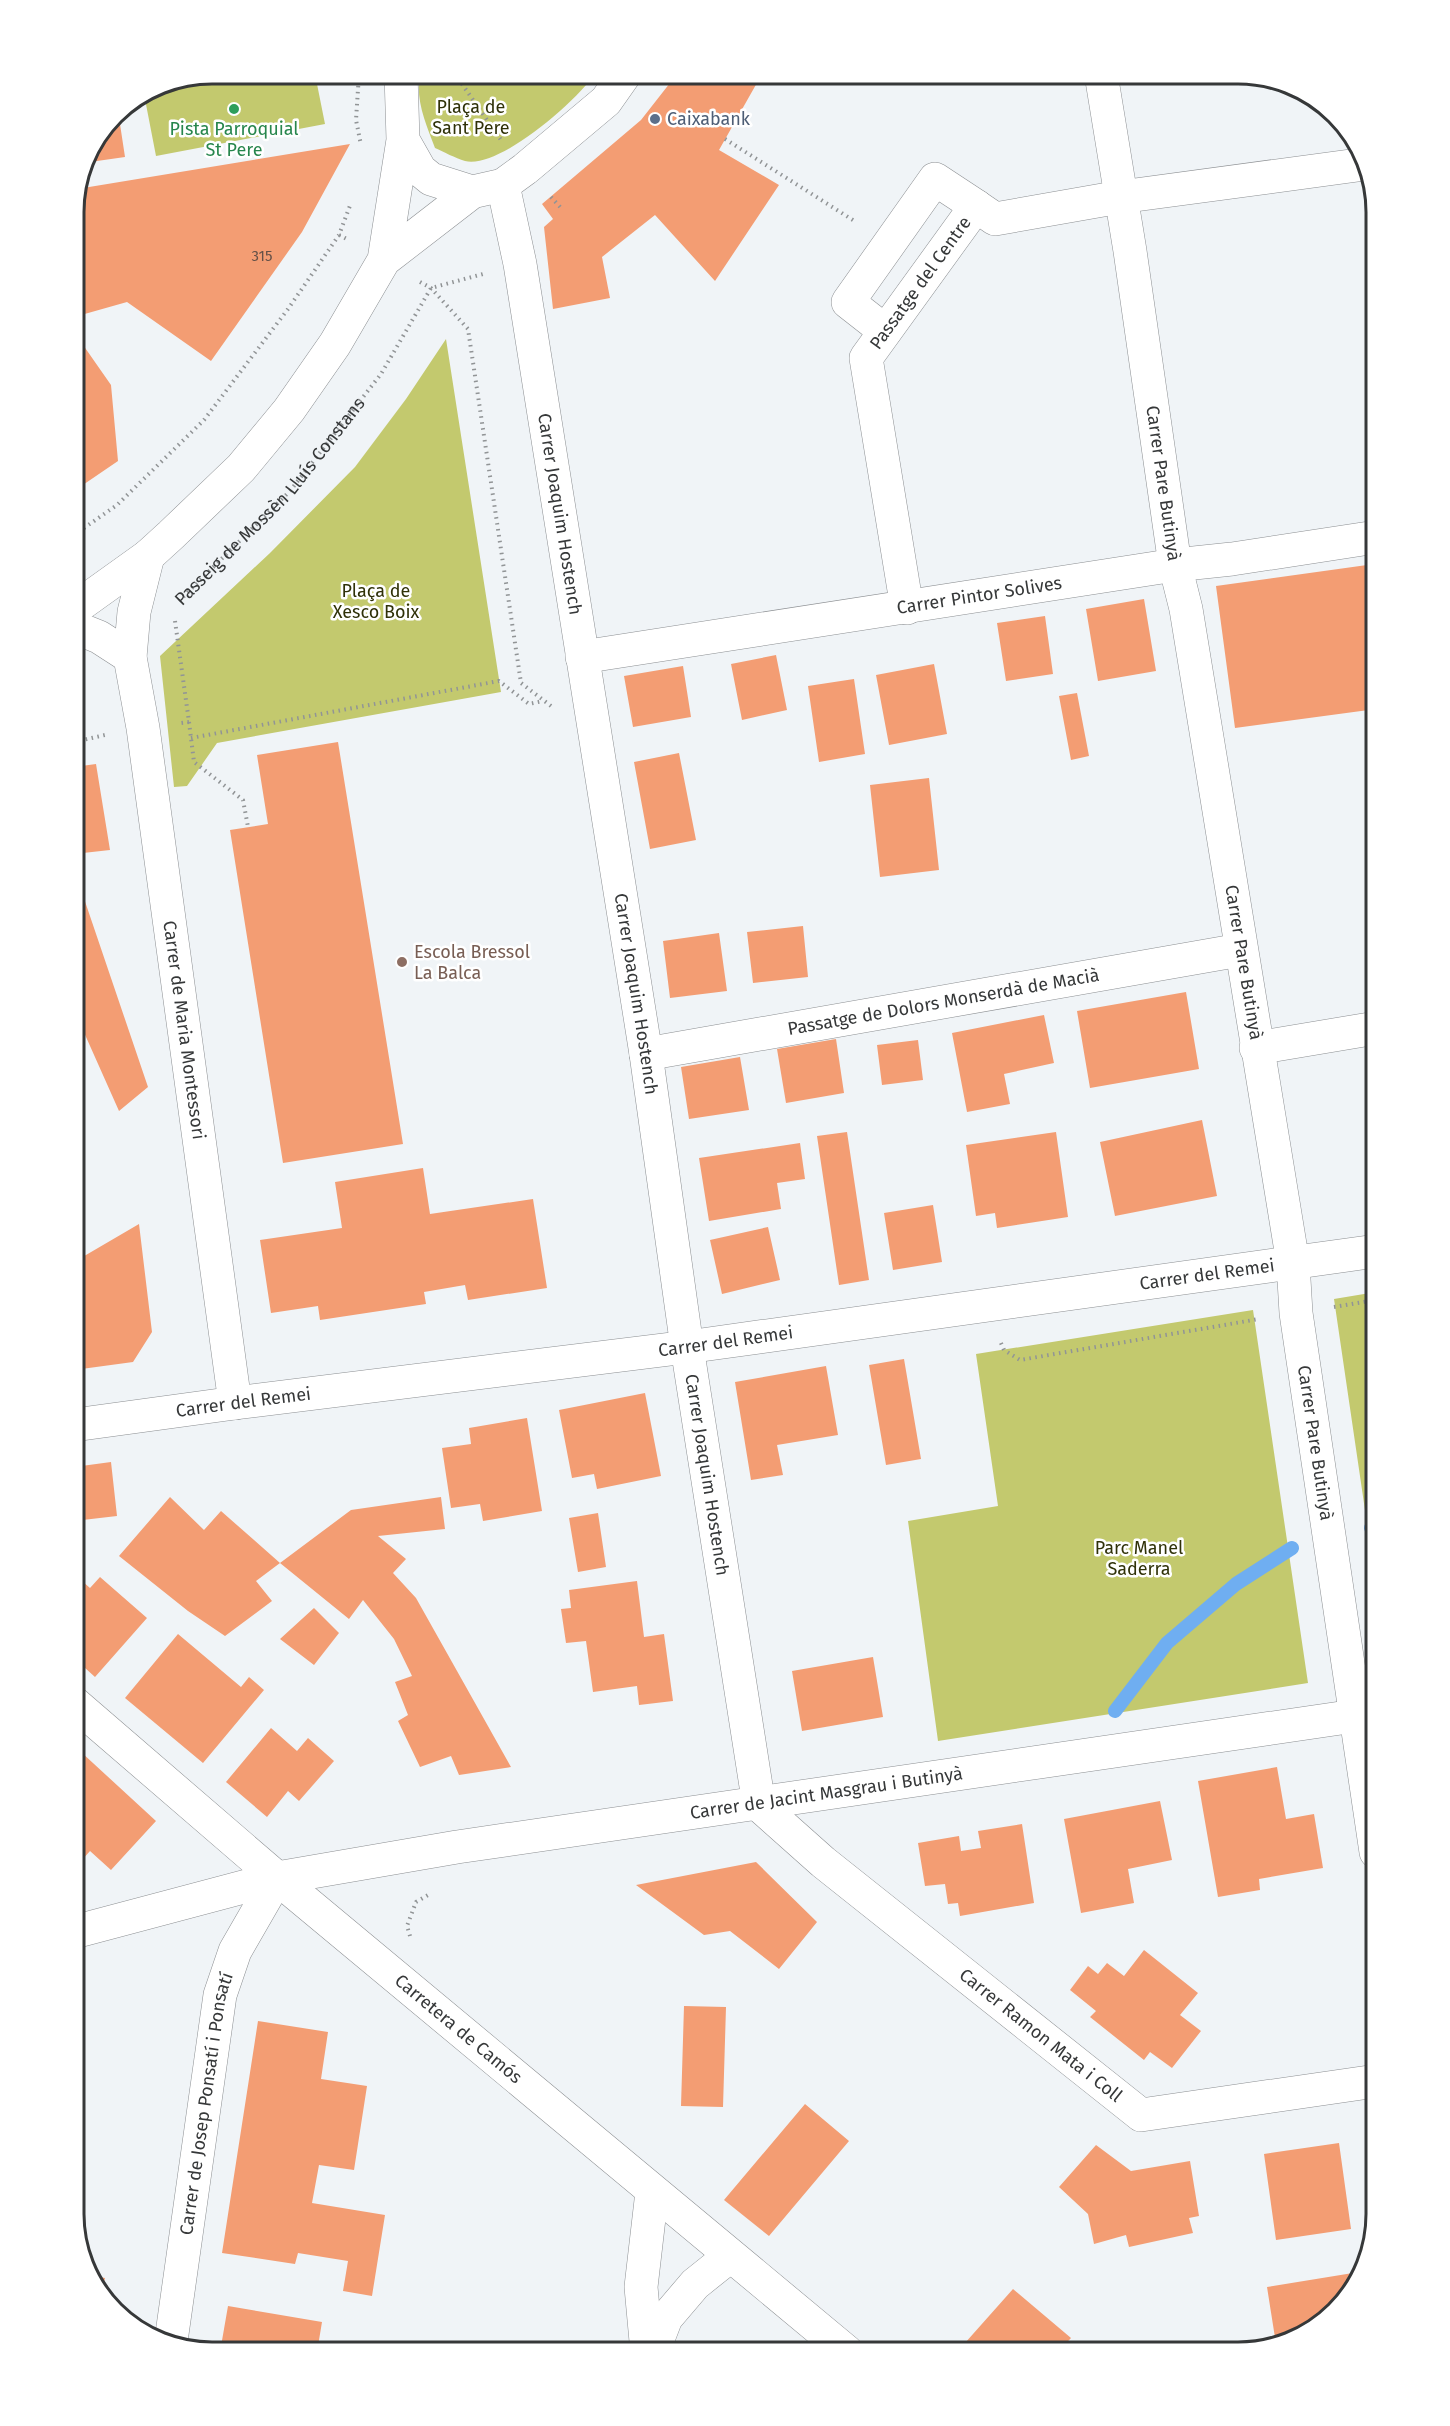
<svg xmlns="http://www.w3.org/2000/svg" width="1450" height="2426" viewBox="0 0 1450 2426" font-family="'Fira Sans',sans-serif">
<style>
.green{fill:#c3c96e}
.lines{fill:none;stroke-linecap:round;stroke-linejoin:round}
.stream{stroke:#6faef1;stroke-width:14}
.building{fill:#f39d73}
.pedestrian-casing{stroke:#8c8f92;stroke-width:34}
.minor-casing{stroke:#8c8f92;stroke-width:34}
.tertiary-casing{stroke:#8c8f92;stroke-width:34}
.secondary-casing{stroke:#8c8f92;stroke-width:34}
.path{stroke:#919496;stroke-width:4;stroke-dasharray:1.5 4.5;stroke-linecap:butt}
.pedestrian{stroke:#fff;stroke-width:33}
.minor{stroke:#fff;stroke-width:33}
.tertiary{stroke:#fff;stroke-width:33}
.secondary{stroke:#fff;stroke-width:33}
.leisure-dot{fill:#2e9e5b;stroke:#fff;stroke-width:2}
.service-dot{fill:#5c6f8a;stroke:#fff;stroke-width:2}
.education-dot{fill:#8d6e63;stroke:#fff;stroke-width:2}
.labels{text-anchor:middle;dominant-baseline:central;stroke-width:5;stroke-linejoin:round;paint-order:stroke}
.number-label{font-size:15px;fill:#655148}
.park-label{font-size:18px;fill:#2f3108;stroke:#fff}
.service-label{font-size:18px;fill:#4e5e75;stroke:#fff;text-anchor:start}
.leisure-label{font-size:18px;fill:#27864d;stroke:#fff}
.street-label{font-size:18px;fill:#363839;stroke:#fff}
.education-label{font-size:18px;fill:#785e54;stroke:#fff;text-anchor:start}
.rim{fill:none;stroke:#363839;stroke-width:3}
</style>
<rect width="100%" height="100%" fill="#f0f4f7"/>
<path class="green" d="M212,74H315L325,124L156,156L144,94L159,84Z
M420,74H595C576,101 500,169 465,161C455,158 444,152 435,148C426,124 415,100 420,74Z
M446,339L501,692L217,743L187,786L174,787L160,656L270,553L355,467L406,399Z
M1376,1292V1585L1334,1299Z
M1253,1310L1308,1683L938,1741L908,1521L998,1506L976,1354Z"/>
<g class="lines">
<path class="stream" d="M1371,1528L1376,1527
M1115,1711L1167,1643L1236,1584L1292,1548"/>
</g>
<path class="building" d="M677,74H762L719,150L779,185L715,281L655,215L602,257L610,298L553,309L544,227L553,219L542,204L641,120Z
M118,111L125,157L83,163L114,114Z
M350,144L302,232L211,361L127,302L74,317V203L77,189Z
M74,332L111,385L118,461L74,491Z
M1367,565L1376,638V709L1235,728L1216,586Z
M1144,599L1156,671L1098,681L1086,609Z
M1045,616L1053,674L1006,681L997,623Z
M776,655L787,710L742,720L731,664Z
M934,664L947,734L889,745L876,675Z
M683,666L691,717L633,727L624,676Z
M854,679L865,754L819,762L808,686Z
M1077,693L1089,756L1071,760L1059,696Z
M338,742L403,1144L283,1163L230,830L268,824L257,755Z
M679,753L696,840L650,849L634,762Z
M96,764L110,850L74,854V767Z
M929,778L939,870L880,877L870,785Z
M74,869L148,1087L119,1111L74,1010Z
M803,926L808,977L753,983L747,932Z
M719,933L727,991L670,998L663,941Z
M1186,992L1199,1069L1090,1088L1077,1011Z
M1044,1015L1054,1063L1004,1074L1010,1104L967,1112L952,1033Z
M836,1039L844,1093L786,1103L777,1049Z
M918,1040L923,1080L882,1085L877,1045Z
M740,1057L749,1110L689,1119L681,1067Z
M1202,1120L1217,1196L1115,1216L1100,1142Z
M847,1132L869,1280L839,1285L817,1136Z
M1056,1132L1068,1217L997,1228L995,1213L976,1216L966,1145Z
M800,1143L805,1179L777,1183L781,1209L709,1221L699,1158Z
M423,1168L430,1214L533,1199L547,1288L468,1300L465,1285L424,1292L426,1304L320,1320L318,1306L271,1313L260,1240L342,1228L335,1182Z
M933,1205L942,1262L893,1270L884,1213Z
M139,1224L152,1332L133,1362L74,1370V1262Z
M768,1227L780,1280L722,1294L710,1240Z
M904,1359L921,1459L886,1465L869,1365Z
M826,1366L838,1435L777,1445L783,1475L751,1480L735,1382Z
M645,1393L661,1476L597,1489L594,1474L572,1478L559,1410Z
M527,1418L542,1511L483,1521L480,1504L451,1508L442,1448L471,1444L469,1428Z
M111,1462L117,1516L74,1521V1467Z
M170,1497L204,1530L221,1511L280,1563L256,1581L272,1601L225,1636L188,1611L119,1556Z
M441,1497L445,1529L378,1536L406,1559L393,1573L416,1598L511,1767L459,1775L451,1756L420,1767L398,1721L408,1715L395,1682L412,1676L394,1639L363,1600L349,1619L280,1563L351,1510Z
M598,1513L606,1567L578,1572L569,1518Z
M74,1574L90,1588L100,1577L147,1618L95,1677L74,1658Z
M637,1581L644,1637L664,1634L673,1701L639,1705L637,1686L593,1692L586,1641L566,1643L561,1609L571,1608L569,1590Z
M314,1608L339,1633L314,1665L280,1639Z
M178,1634L241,1687L249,1677L264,1690L203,1763L125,1698Z
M873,1657L883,1717L802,1731L792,1671Z
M271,1728L297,1751L308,1738L334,1761L299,1801L288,1791L267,1817L226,1782Z
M81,1752L156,1821L111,1870L90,1851L74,1869V1841L76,1838L74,1836V1760Z
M1277,1767L1286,1819L1314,1814L1323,1868L1259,1879L1260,1890L1218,1897L1198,1781Z
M1160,1801L1172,1860L1128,1869L1134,1903L1081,1913L1064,1819Z
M1022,1824L1034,1903L960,1916L958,1903L948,1904L945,1884L925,1886L918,1843L959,1836L961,1851L981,1848L978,1831Z
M756,1862L817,1922L779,1969L730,1931L704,1935L636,1885Z
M1144,1950L1198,1993L1180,2015L1201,2031L1172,2068L1150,2052L1144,2060L1090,2017L1096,2011L1070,1990L1088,1966L1098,1974L1107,1963L1124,1976Z
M684,2006L726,2007L723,2107L681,2106Z
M258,2021L328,2032L321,2079L367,2086L354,2170L319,2165L312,2203L385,2215L372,2296L343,2291L348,2261L298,2253L295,2264L222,2253Z
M805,2104L849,2141L769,2236L724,2200Z
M1339,2143L1351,2229L1276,2240L1264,2154Z
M1096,2145L1131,2171L1190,2161L1199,2216L1189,2218L1193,2233L1129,2247L1126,2235L1094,2244L1088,2214L1059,2187Z
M1359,2272L1353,2291L1299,2338L1276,2344L1267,2287Z
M88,2275L105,2278L102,2292L88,2276Z
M1013,2289L1071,2338L1058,2352H957Z
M228,2306L322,2322L317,2352H220Z"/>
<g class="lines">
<g class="pedestrian-casing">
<path id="pedestrian" d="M1120,197L1365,164
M885,331L848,302L935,179L976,206"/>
</g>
<g class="minor-casing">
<g id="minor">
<path id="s2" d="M1101,74L1130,251L1175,565L1186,609L1293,1263L1296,1313L1376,1852"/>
<path id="s3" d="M503,185L520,264L646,1054L687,1347L759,1805"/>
<path id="s4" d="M148,556L134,612L130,657L143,728L235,1403"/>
<path id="s5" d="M907,608L866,358L976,206L995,219L1120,197"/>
<path d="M74,627L99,637L130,657"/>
<path id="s6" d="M582,657L1175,565L1232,559L1376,537"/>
<path d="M1256,1048L1376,1028"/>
<path id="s7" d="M646,1054L1240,950"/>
<path id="s8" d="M74,1425L235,1403L687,1347L1376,1251"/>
<path id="s9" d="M759,1805L823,1862L1141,2115L1376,2081"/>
<path id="s10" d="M74,1932L277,1878L457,1847L1375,1713"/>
<path id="s11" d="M171,2341L220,1995L235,1951L277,1878"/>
<path d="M647,2352L641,2287L652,2192"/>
<path d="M653,2352L666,2318L695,2284L730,2256"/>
</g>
</g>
<g class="tertiary-casing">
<g id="tertiary">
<path id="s12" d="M74,1703L277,1878L847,2352"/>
</g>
</g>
<g class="secondary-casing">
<path id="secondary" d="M401,74L403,140L420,170L431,179L472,192L503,185L525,169L606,101L625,74
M384,260L472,192
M74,609L148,556L171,535L241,468L289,410L335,344L384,260L403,140"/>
</g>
<g class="path">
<path d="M359,74L356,120L361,145"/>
<path d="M455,74L501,140"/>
<path d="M725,139L856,222"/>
<path d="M551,197L561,208"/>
<path d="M339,235L349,240"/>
<path d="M420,282L431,288L468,329L521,683L551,706"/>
<path d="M74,535L117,505L204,420L288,309L339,235L351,203"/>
<path id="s1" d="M179,601L290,491L381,374L431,288L483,274"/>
<path d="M175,621L189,722L181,723"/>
<path d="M189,722L194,762L243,800L248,827"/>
<path d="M191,738L499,681L529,704L543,701"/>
<path d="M74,742L105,735"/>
<path d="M1334,1307L1376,1300"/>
<path d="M1001,1343L1004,1350L1020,1360L1259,1319"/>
<path d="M410,1936L407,1926L416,1902L430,1894"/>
<path d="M886,2346L894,2352"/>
</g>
<use href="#pedestrian" class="pedestrian"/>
<use href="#minor" class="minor"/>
<use href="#tertiary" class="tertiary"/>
<use href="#secondary" class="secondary"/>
</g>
<circle class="leisure-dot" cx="234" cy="109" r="6"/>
<circle class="service-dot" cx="655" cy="119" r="6"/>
<circle class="education-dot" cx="402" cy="962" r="6"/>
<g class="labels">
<g class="number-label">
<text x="262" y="256">315</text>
</g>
<g class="park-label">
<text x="471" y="107">Plaça de<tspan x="471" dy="21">Sant Pere</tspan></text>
<text x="376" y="591">Plaça de<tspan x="376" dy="21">Xesco Boix</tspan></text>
<text x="1139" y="1548">Parc Manel<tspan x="1139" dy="21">Saderra</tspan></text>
</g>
<g class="service-label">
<text x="667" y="119">Caixabank</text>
</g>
<g class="leisure-label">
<text x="234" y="129">Pista Parroquial<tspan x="234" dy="21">St Pere</tspan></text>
</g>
<g class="street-label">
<text stroke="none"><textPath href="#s5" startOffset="346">Passatge del Centre</textPath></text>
<text stroke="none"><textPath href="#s2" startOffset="414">Carrer Pare Butinyà</textPath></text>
<text stroke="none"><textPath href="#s1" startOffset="135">Passeig de Mossèn Lluís Constans</textPath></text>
<text stroke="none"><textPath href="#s3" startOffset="334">Carrer Joaquim Hostench</textPath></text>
<text stroke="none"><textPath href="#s6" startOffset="402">Carrer Pintor Solives</textPath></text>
<text stroke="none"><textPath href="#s2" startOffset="900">Carrer Pare Butinyà</textPath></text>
<text stroke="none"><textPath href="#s3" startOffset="820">Carrer Joaquim Hostench</textPath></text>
<text stroke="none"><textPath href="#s7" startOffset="302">Passatge de Dolors Monserdà de Macià</textPath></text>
<text stroke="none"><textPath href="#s4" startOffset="480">Carrer de Maria Montessori</textPath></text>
<text stroke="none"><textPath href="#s8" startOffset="1143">Carrer del Remei</textPath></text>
<text stroke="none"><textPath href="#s8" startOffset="657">Carrer del Remei</textPath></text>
<text stroke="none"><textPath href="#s8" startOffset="171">Carrer del Remei</textPath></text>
<text stroke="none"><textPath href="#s2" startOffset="1386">Carrer Pare Butinyà</textPath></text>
<text stroke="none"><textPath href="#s3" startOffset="1306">Carrer Joaquim Hostench</textPath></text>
<text stroke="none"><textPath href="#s10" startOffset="766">Carrer de Jacint Masgrau i Butinyà</textPath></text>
<text stroke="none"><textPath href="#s12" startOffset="504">Carretera de Camós</textPath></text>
<text stroke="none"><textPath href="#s9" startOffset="364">Carrer Ramon Mata i Coll</textPath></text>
<text stroke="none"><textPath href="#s11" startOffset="240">Carrer de Josep Ponsatí i Ponsatí</textPath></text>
</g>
<g class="education-label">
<text x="414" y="952">Escola Bressol<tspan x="414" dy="21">La Balca</tspan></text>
</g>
</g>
<path d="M0 0H1450V2426H0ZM212 84H1238A128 128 0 0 1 1366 212V2214A128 128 0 0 1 1238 2342H212A128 128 0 0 1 84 2214V212A128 128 0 0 1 212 84Z" fill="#fff" fill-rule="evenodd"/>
<path class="rim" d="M212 84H1238A128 128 0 0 1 1366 212V2214A128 128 0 0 1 1238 2342H212A128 128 0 0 1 84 2214V212A128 128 0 0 1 212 84Z"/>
</svg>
